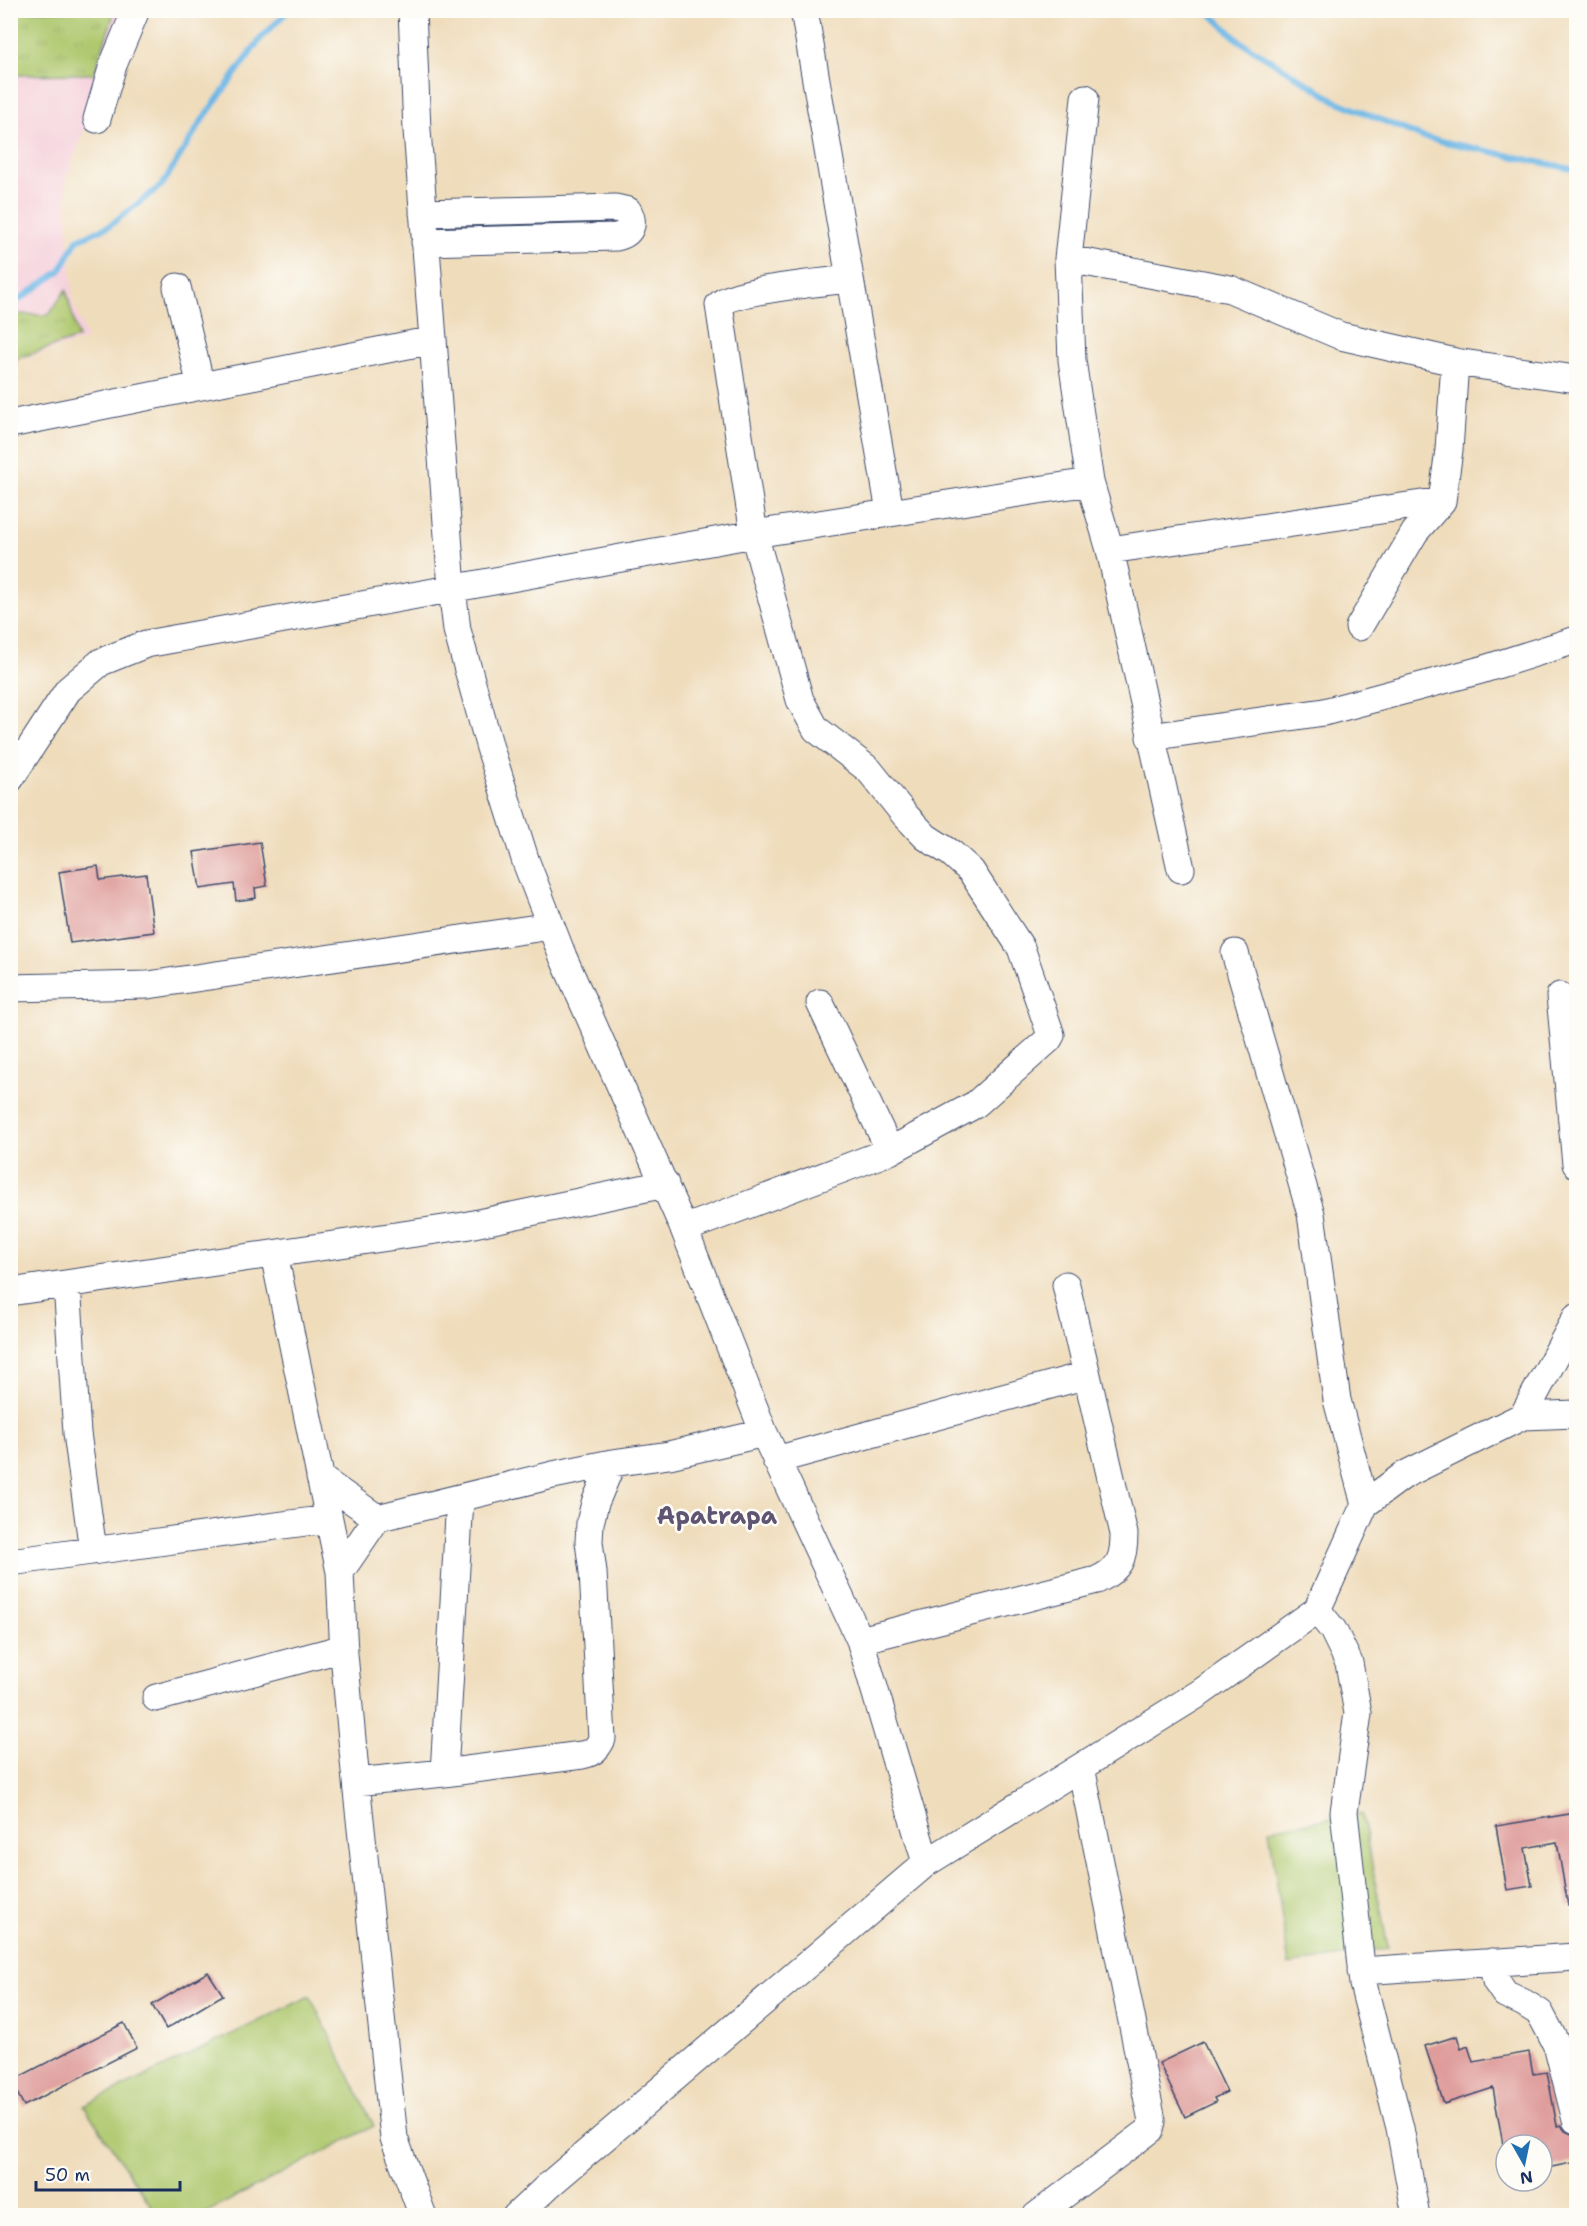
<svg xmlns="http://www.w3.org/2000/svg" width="1587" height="2226" viewBox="0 0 1587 2226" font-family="'Shantell Sans',sans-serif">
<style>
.built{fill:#f5cfda}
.grass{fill:url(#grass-tufts);stroke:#647b65;stroke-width:1.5}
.garden{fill:#adc76c;stroke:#647b65;stroke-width:1.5}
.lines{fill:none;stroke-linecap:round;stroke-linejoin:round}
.stream{stroke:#6db7e6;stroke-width:6}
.building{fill:#de9b9a}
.minor-casing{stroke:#3b496c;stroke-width:29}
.minor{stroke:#fff;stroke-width:27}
.labels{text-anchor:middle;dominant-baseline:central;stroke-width:5;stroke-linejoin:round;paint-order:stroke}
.district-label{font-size:24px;font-weight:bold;fill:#5f5573;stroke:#fdfcf7}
</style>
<defs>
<pattern id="grass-tufts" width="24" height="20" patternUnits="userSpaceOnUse" patternTransform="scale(1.5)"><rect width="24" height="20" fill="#adc76c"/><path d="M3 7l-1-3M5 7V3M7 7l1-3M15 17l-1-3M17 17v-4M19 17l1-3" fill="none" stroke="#94ab60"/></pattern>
</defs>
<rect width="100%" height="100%" fill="#fdfcf7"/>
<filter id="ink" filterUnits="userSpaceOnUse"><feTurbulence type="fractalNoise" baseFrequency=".0167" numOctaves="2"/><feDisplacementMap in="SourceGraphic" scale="12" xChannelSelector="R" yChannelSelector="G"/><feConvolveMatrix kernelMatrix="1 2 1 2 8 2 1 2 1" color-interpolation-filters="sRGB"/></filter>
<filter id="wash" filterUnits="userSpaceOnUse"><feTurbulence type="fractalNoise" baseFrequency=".008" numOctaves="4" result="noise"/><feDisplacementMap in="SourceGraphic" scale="24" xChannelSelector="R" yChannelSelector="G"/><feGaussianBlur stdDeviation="1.35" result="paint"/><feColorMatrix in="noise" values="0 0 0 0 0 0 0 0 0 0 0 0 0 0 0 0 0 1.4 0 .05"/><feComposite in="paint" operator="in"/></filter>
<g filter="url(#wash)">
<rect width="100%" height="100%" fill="#efdcbb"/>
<path class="built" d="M11,11H131L65,180L73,303L87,339L18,360L11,375Z"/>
<path class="grass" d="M10,11H115L94,74L11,75Z
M66,289L78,338L13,360L11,367V314L49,315Z"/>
<path class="garden" d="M1362,1813L1388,1948L1289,1965L1269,1829Z
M310,1996L374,2126L201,2215H157L84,2106Z"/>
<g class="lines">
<path class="stream" d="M1207,10L1238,40L1336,101L1422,137L1576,170
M10,306L60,271L77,240L109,226L162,185L201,122L261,38L289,10"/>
</g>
<g id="blocks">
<path class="building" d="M260,842L267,886L255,888L256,898L236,901L234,884L200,889L194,852Z
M98,866L100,880L146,874L154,932L70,943L59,872Z
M1576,1813V1905L1568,1906L1557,1842L1525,1848L1532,1886L1507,1890L1496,1826Z
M208,1972L223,1995L166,2029L152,2005Z
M124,2023L137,2048L24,2106L11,2081Z
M1457,2036L1461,2049L1468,2046L1473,2062L1529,2052L1533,2074L1547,2072L1557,2126L1561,2125L1565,2131L1574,2135L1576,2162L1542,2169V2145H1503L1493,2088L1444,2104L1425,2046Z
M1203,2042L1227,2092L1214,2098L1216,2102L1185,2117L1159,2063Z"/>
</g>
</g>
<g filter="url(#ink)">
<use href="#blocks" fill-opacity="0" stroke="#3b496c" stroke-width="1.5"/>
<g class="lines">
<g class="minor-casing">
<path id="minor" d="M412,10L417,130L452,588L457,630L490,748L526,862L563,957L684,1229L764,1433L860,1640L926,1863L549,2185L516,2216
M804,10L890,512
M1085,98L1068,259L1072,360L1090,482L1110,550L1181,869
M97,119L113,65L136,10
M423,213L615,208L628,211C635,224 631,234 616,237L425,242
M1068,259L1230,289L1341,336L1455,362L1576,379
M177,287L201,386
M10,424L433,340
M1110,550L1442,501
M1359,627L1415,532L1442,501L1449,450L1455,362
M1150,737L1324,712L1481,670L1576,640
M10,779L68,690L101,662L146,644L754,534L1090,482
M1235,953L1311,1214L1337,1400L1365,1504
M10,988L148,985L551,926
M1560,996L1576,1164
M820,1003L890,1151
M684,1229L890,1151L976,1104L1048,1040L1051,1035L1021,948L971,871L951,853L926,837L905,815L869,770L816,729L800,700L754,534L719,305C732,290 825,282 849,279
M274,1254L340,1572L344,1654L356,1782L394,2138L423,2216
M67,1284L77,1433L93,1551
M10,1292L464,1226L665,1184
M1523,1416L1576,1414
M776,1460L1087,1375
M320,1478L377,1518
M10,1562L328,1519
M340,1572L377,1518L553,1475L612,1463L669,1455L764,1433
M1317,1610L1333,1630L1349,1663L1358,1713L1344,1812L1363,1984L1400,2128L1416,2216
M860,1640L1097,1580C1120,1569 1124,1559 1124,1534L1066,1285
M156,1698L344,1648
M444,1773L460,1499
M356,1782L444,1773L582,1755C593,1753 597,1749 602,1739L593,1572L589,1542L590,1523L595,1503L612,1463
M926,1863L1200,1693L1317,1610L1365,1504L1404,1475L1523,1416L1576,1318
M1492,1962L1496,1981L1505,1994L1524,2003L1540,2013L1548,2028L1558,2048L1576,2120
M1361,1971L1576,1957
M1036,2216L1150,2130L1152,2121L1081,1767"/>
</g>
<use href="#minor" class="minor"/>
</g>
</g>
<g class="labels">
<g class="district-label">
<text x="717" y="1516">Apatrapa</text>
</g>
</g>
<rect width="1587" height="2226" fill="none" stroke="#fdfcf7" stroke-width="36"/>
<g transform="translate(1524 2163) rotate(171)"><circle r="28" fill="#fdfcf7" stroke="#a3aaba" stroke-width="1.5"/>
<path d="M0-4.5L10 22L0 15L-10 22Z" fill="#1f6fb2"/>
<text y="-9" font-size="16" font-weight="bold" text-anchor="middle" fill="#1b2f5e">N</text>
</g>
<path d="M36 2181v9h144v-9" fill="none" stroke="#1b2f5e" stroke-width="3"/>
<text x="45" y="2181" font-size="18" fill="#1b2f5e" stroke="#fdfcf7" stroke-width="4.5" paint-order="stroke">50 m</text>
</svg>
